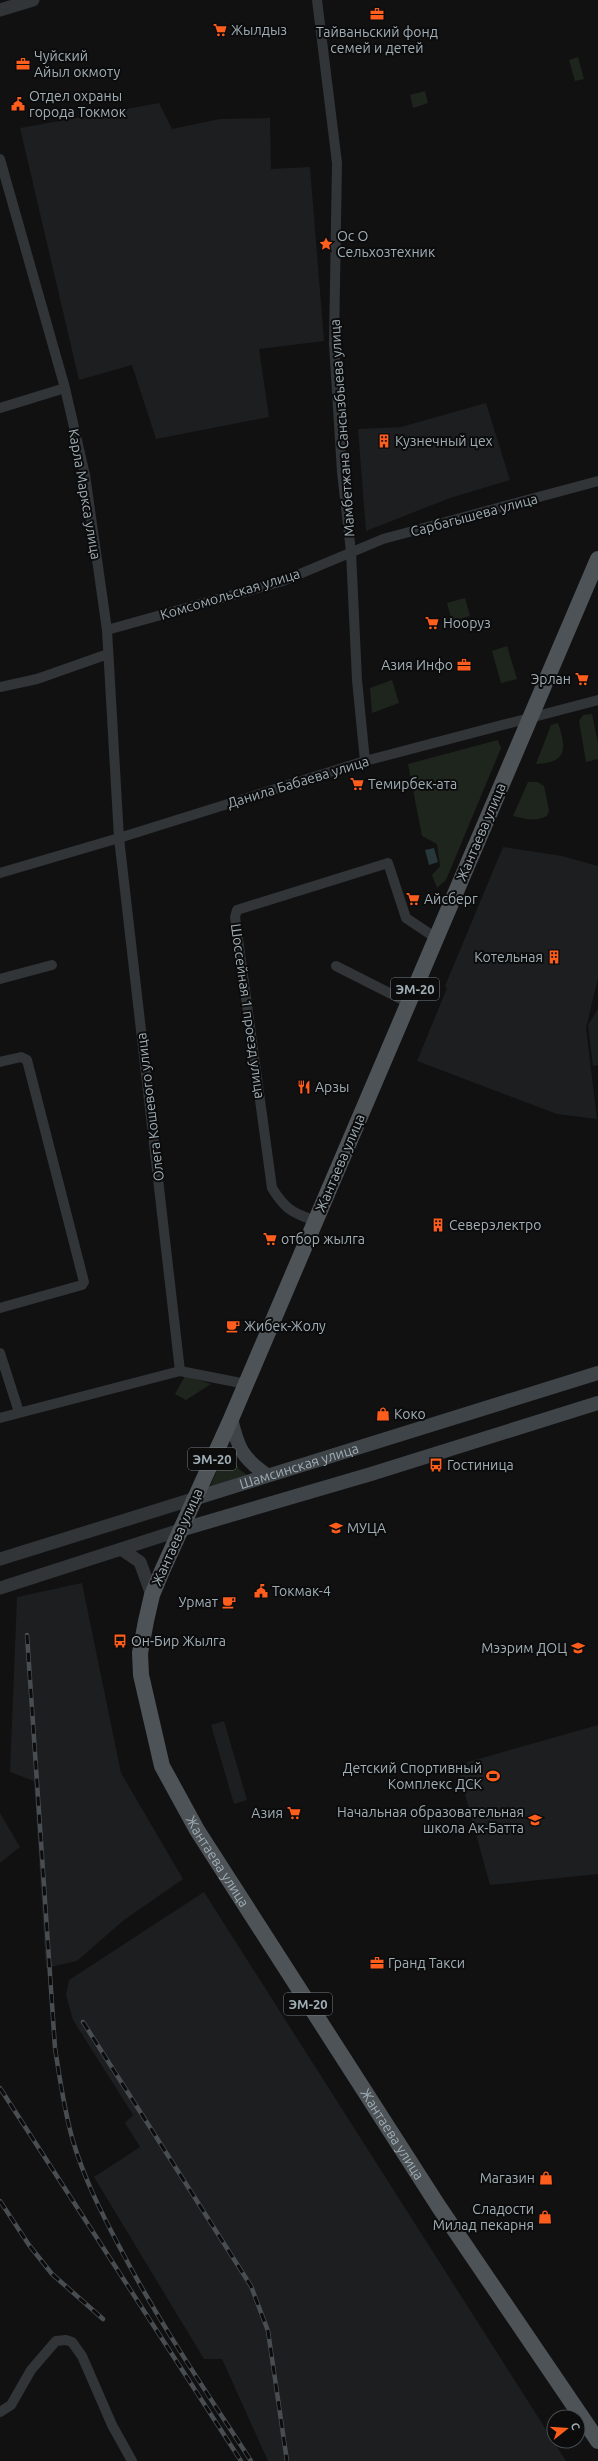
<svg xmlns="http://www.w3.org/2000/svg" width="598" height="2461" viewBox="0 0 598 2461" font-family="Ubuntu,sans-serif">
<style>
.built{fill:#1c1e1f}
.green{fill:#1e251d}
.water{fill:#28383a}
.lines{fill:none;stroke-linecap:round;stroke-linejoin:round}
.minor{stroke:#313538;stroke-width:10}
.tertiary{stroke:#313538;stroke-width:13}
.secondary{stroke:#3f4448;stroke-width:14}
.primary{stroke:#4d5357;stroke-width:16}
.rail-casing{stroke:#484d51;stroke-width:4.5}
.rail{stroke:#0c0c0d;stroke-width:3;stroke-dasharray:9;stroke-linecap:butt}
.labels{text-anchor:middle;dominant-baseline:central;stroke-width:4;stroke-linejoin:round;paint-order:stroke}
.shield{fill:#0c0c0d;stroke:#747d83;stroke-width:1}
.shield-label{font-size:13px;font-weight:bold;fill:#a0aeb5}
.poi-label{font-size:14px;fill:#a0aeb5;stroke:#0c0c0d;text-anchor:start}
.street-label{font-size:14px;fill:#a0aeb5;stroke:#0c0c0d}
</style>
<rect width="100%" height="100%" fill="#111112"/>
<path class="built" d="M159,103L172,129L220,119L270,118L271,169L310,167L324,341L259,349L269,417L156,439L132,365L79,380L20,128Z
M486,403L510,480L450,498L366,531L358,429L401,427Z
M503,847L562,856L598,866V978L586,1028L597,1119L557,1114L417,1061L447,988L445,986Z
M598,1009V1065L593,1066L588,1025Z
M82,1583L121,1773L183,1879L124,1920L77,1961L46,1968L34,1781L10,1772L17,1597Z
M224,1721L247,1800L234,1804L211,1725Z
M598,1725V1874L490,1885L457,1765Z
M0,1813L20,1847L0,1863Z
M204,1892L566,2461H268L222,2359H204L94,2177L140,2147L125,2123L133,2115L73,2020L66,1995L69,1980Z"/>
<path class="green" d="M578,57L584,79L575,81L569,60Z
M425,91L428,103L413,108L410,95Z
M465,598L470,616L452,621L447,603Z
M507,646L517,679L501,683L492,651Z
M392,680L399,703L372,713L370,688Z
M592,714L598,743V759L586,762L579,721L583,715Z
M558,723C567,749 567,763 536,764L551,725Z
M498,740L501,748L446,880L437,888L432,875L440,866L437,844L422,836L408,764Z
M528,782H538L544,786L549,810L547,816C535,822 526,819 513,816Z
M185,1376H187L211,1384L186,1400L175,1394Z
M227,1448L239,1469L250,1477L209,1489Z"/>
<path class="water" d="M434,848L438,862L429,865L425,850Z"/>
<g class="lines">
<path class="minor" d="M317,0L337,163L334,344L342,472L351,552L357,680L365,761
M0,159L65,388L85,475L107,630L119,838L180,1371
M0,408L65,388
M107,630L283,581L383,539L598,481
M0,687L37,679L108,654
M0,873L119,838L365,761L598,700
M336,966L409,1003
M0,979L52,965
M0,1062L21,1057L27,1060L84,1282L82,1285L0,1308
M316,1221C292,1213 285,1209 272,1188L235,917L237,910L388,863L406,918L436,938
M0,1353L19,1412
M0,1418L180,1371L246,1384
M0,2412L11,2405L31,2370L56,2341L66,2340L72,2342L82,2356L112,2425L132,2461"/>
<path class="tertiary" d="M0,10L33,0
M121,1549L140,1562L152,1595
M0,1559L193,1499
M0,1588L180,1530"/>
<g class="secondary">
<path d="M231,1419C238,1448 242,1458 267,1475"/>
<path id="s1" d="M193,1499L598,1373"/>
<path d="M180,1530L371,1474L598,1403"/>
</g>
<path class="primary" id="s2" d="M598,559L231,1419L162,1571L152,1595L146,1621L140,1653L141,1675L162,1766L197,1830L439,2207L598,2441"/>
<g class="rail-casing">
<path id="rail" d="M27,1635L55,2048C60,2080 64,2110 73,2141C84,2178 101,2212 119,2246C158,2321 205,2390 251,2461
M83,2022L251,2286L268,2331L287,2461
M0,2088L241,2461
M0,2201L29,2245L52,2274L103,2319"/>
</g>
<use href="#rail" class="rail"/>
</g>
<defs>
<g id="office-bare" transform="scale(1.08)"><path d="M-6-3h4V-5.5h4V-3h4V5H-6ZM-1-4.5V-3h2v-1.5ZM-6 0V1H6V0Z" fill="#ff5d1c" stroke="#0c0c0d" stroke-width="2.5" paint-order="stroke"/></g>
<g id="supermarket-bare" transform="scale(1.08)"><path d="M-6-5.5h2.5l.6 2H6L4.5 2H-2.5L-4.4-4H-6ZM-1.5 3.2a1.3 1.3 0 1 0 .1 0ZM3 3.2a1.3 1.3 0 1 0 .1 0Z" fill="#ff5d1c" stroke="#0c0c0d" stroke-width="2.5" paint-order="stroke"/></g>
<g id="civic-bare" transform="scale(1.08)"><path d="M-.6-6.5H3V-4.5H.6V-3L4-1V1h2V6H-6V1h2V-1L-.6-3ZM-1.2 2.5V6h2.4V2.5Z" fill="#ff5d1c" stroke="#0c0c0d" stroke-width="2.5" paint-order="stroke"/></g>
<g id="sight-bare" transform="scale(1.08)"><path d="M0-6L1.8-2.2L6-1.7L2.9 1.2L3.7 5.4L0 3.3L-3.7 5.4L-2.9 1.2L-6-1.7L-1.8-2.2Z" fill="#ff5d1c" stroke="#0c0c0d" stroke-width="2.5" paint-order="stroke"/></g>
<g id="building-bare" transform="scale(1.08)"><path d="M-4-6H4V6H1V3H-1V6H-4ZM-2.5-4.3h1.7v1.8h-1.7ZM.8-4.3h1.7v1.8H.8ZM-2.5-1h1.7V.8h-1.7ZM.8-1h1.7V.8H.8Z" fill="#ff5d1c" stroke="#0c0c0d" stroke-width="2.5" paint-order="stroke"/></g>
<g id="restaurant-bare" transform="scale(1.08)"><path d="M-5-6h1v4h1v-4h1v4h1v-4h1v5L-1.5 .5V6h-2V.5L-5-1ZM5-6V6H3V1.5H1.5Q1.5-4 5-6Z" fill="#ff5d1c" stroke="#0c0c0d" stroke-width="2.5" paint-order="stroke"/></g>
<g id="cafe-bare" transform="scale(1.08)"><path d="M-5.5-4.5H6V0H3Q3 3.5 0 3.5H-2.5Q-5.5 3.5-5.5 0ZM3-3.2v2h1.7v-2ZM-6 4.5H4V6H-6Z" fill="#ff5d1c" stroke="#0c0c0d" stroke-width="2.5" paint-order="stroke"/></g>
<g id="shop-bare" transform="scale(1.08)"><path d="M-5-2.5h2.3a2.7 3.5 0 0 1 5.4 0H5L5.5 6h-11ZM-1.5-2.5h3a1.5 2.3 0 0 0-3 0Z" fill="#ff5d1c" stroke="#0c0c0d" stroke-width="2.5" paint-order="stroke"/></g>
<g id="bus-bare" transform="scale(1.08)"><path d="M-5-6H5V4H4V6H2V4H-2V6H-4V4H-5ZM-3.5-4V0h7V-4ZM-3.5 1.2v1.5H-2V1.2ZM2 1.2v1.5H3.5V1.2Z" fill="#ff5d1c" stroke="#0c0c0d" stroke-width="2.5" paint-order="stroke"/></g>
<g id="university-bare" transform="scale(1.08)"><path d="M0-5L7-2L0 1L-7-2ZM-4 1L0 2.5L4 1V4Q0 6-4 4Z" fill="#ff5d1c" stroke="#0c0c0d" stroke-width="2.5" paint-order="stroke"/></g>
<g id="school-bare" transform="scale(1.08)"><path d="M0-5L7-2L0 1L-7-2ZM-4 1L0 2.5L4 1V4Q0 6-4 4Z" fill="#ff5d1c" stroke="#0c0c0d" stroke-width="2.5" paint-order="stroke"/></g>
<g id="stadium-bare" transform="scale(1.08)"><path d="M0-5a6.5 5 0 1 0 0 10a6.5 5 0 1 0 0-10ZM-3.5-1.8h7v3.6h-7Z" fill="#ff5d1c" stroke="#0c0c0d" stroke-width="2.5" paint-order="stroke"/></g>
</defs>
<g fill-rule="evenodd">
<use href="#office-bare" x="377" y="14"/>
<use href="#supermarket-bare" x="220" y="30"/>
<use href="#office-bare" x="23" y="64"/>
<use href="#civic-bare" x="18" y="104"/>
<use href="#sight-bare" x="326" y="244"/>
<use href="#building-bare" x="384" y="441"/>
<use href="#supermarket-bare" x="432" y="623"/>
<use href="#office-bare" x="464" y="665"/>
<use href="#supermarket-bare" x="582" y="679"/>
<use href="#supermarket-bare" x="357" y="784"/>
<use href="#supermarket-bare" x="413" y="899"/>
<use href="#building-bare" x="554" y="957"/>
<use href="#restaurant-bare" x="304" y="1087"/>
<use href="#building-bare" x="438" y="1225"/>
<use href="#supermarket-bare" x="270" y="1239"/>
<use href="#cafe-bare" x="233" y="1326"/>
<use href="#shop-bare" x="383" y="1414"/>
<use href="#bus-bare" x="436" y="1465"/>
<use href="#university-bare" x="336" y="1528"/>
<use href="#civic-bare" x="261" y="1591"/>
<use href="#cafe-bare" x="229" y="1602"/>
<use href="#bus-bare" x="120" y="1641"/>
<use href="#school-bare" x="578" y="1648"/>
<use href="#stadium-bare" x="493" y="1776"/>
<use href="#supermarket-bare" x="294" y="1813"/>
<use href="#school-bare" x="535" y="1820"/>
<use href="#office-bare" x="377" y="1963"/>
<use href="#shop-bare" x="546" y="2178"/>
<use href="#shop-bare" x="545" y="2217"/>
</g>
<g class="labels">
<g class="shield">
<rect x="391" y="978" width="48" height="22" rx="3"/>
<rect x="188" y="1448" width="48" height="22" rx="3"/>
<rect x="284" y="1993" width="48" height="22" rx="3"/>
</g>
<g class="shield-label">
<text x="415" y="989">ЭМ-20</text>
<text x="212" y="1459">ЭМ-20</text>
<text x="308" y="2004">ЭМ-20</text>
</g>
<g class="poi-label">
<text x="231" y="30">Жылдыз</text>
<text x="377" y="32" text-anchor="middle">Тайваньский фонд<tspan x="377" dy="16">семей и детей</tspan></text>
<text x="34" y="56">Чуйский<tspan x="34" dy="16">Айыл окмоту</tspan></text>
<text x="29" y="96">Отдел охраны<tspan x="29" dy="16">города Токмок</tspan></text>
<text x="337" y="236">Ос О<tspan x="337" dy="16">Сельхозтехник</tspan></text>
<text x="395" y="441">Кузнечный цех</text>
<text x="443" y="623">Нооруз</text>
<text x="453" y="665" text-anchor="end">Азия Инфо</text>
<text x="571" y="679" text-anchor="end">Эрлан</text>
<text x="368" y="784">Темирбек-ата</text>
<text x="424" y="899">Айсберг</text>
<text x="543" y="957" text-anchor="end">Котельная</text>
<text x="315" y="1087">Арзы</text>
<text x="449" y="1225">Северэлектро</text>
<text x="281" y="1239">отбор жылга</text>
<text x="244" y="1326">Жибек-Жолу</text>
<text x="394" y="1414">Коко</text>
<text x="447" y="1465">Гостиница</text>
<text x="347" y="1528">МУЦА</text>
<text x="272" y="1591">Токмак-4</text>
<text x="218" y="1602" text-anchor="end">Урмат</text>
<text x="131" y="1641">Он-Бир Жылга</text>
<text x="567" y="1648" text-anchor="end">Мээрим ДОЦ</text>
<text x="482" y="1768" text-anchor="end">Детский Спортивный<tspan x="482" dy="16">Комплекс ДСК</tspan></text>
<text x="524" y="1812" text-anchor="end">Начальная образовательная<tspan x="524" dy="16">школа Ак-Батта</tspan></text>
<text x="283" y="1813" text-anchor="end">Азия</text>
<text x="388" y="1963">Гранд Такси</text>
<text x="535" y="2178" text-anchor="end">Магазин</text>
<text x="534" y="2209" text-anchor="end">Сладости<tspan x="534" dy="16">Милад пекарня</tspan></text>
</g>
<g class="street-label">
<text transform="translate(342 428) rotate(-94)">Мамбетжана Сансызбыева улица</text>
<text transform="translate(85 494) rotate(80)">Карла Маркса улица</text>
<text transform="translate(474 515) rotate(-15)">Сарбагышева улица</text>
<text transform="translate(230 594) rotate(-17)">Комсомольская улица</text>
<text transform="translate(298 782) rotate(-17)">Данила Бабаева улица</text>
<text transform="translate(481 832) rotate(-67)">Жантаева улица</text>
<text transform="translate(248 1011) rotate(82)">Шоссейная 1 проезд улица</text>
<text transform="translate(150 1107) rotate(-97)">Олега Кошевого улица</text>
<text transform="translate(340 1163) rotate(-67)">Жантаева улица</text>
<text stroke="none"><textPath href="#s1" startOffset="111">Шамсинская улица</textPath></text>
<text transform="translate(177 1537) rotate(-66)">Жантаева улица</text>
<text stroke="none"><textPath href="#s2" startOffset="1413">Жантаева улица</textPath></text>
<text stroke="none"><textPath href="#s2" startOffset="1737">Жантаева улица</textPath></text>
</g>
</g>
<g transform="translate(566 2429) rotate(73)"><circle r="19" fill="#0c0c0d" stroke="#474d50"/>
<path d="M0-3L7 15L0 10L-7 15Z" fill="#ff5d1c"/>
<text y="-6" font-size="11" font-weight="bold" text-anchor="middle" fill="#a0aeb5">С</text>
</g>
</svg>
